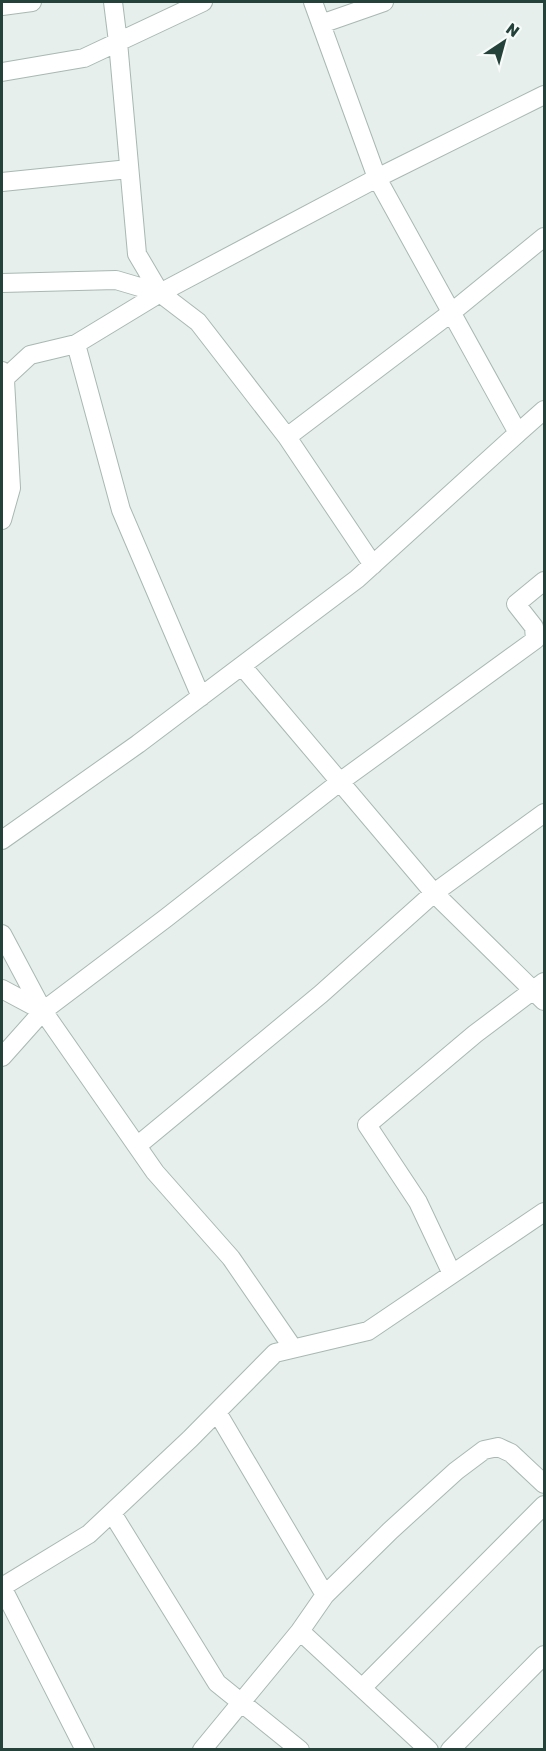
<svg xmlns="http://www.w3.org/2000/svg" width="546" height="1751" viewBox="0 0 546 1751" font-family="Rubik,sans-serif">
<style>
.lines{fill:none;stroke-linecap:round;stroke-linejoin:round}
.minor-casing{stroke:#a8b8b2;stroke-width:20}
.minor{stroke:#fff;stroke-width:18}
</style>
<rect width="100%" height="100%" fill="#e6efeb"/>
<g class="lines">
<g class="minor-casing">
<path id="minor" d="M113,2L118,42L137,254L160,293L198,322L287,437L373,565
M2,6L32,2
M321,24L384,2
M2,72L84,58L203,2
M2,182L129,169
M2,283L116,280L160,293
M76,344L121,510L201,697
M2,381L30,355L76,344L160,293L377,178L544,95
M518,433L544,410
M287,437L452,312L544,237
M2,520L11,488L5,380L2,371
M242,666L434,893L544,1001
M2,840L138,744L357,579L518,433L377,178L313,2
M2,934L43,1011L155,1172L231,1258L293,1348
M2,989L43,1011
M2,1057L43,1011L166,918L341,781L535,640L534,627L516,604L544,581
M137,1146L321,994L434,893L544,813
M452,1274L418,1202L367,1125L475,1034L544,982
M217,1412L325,1595L300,1631L429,1750
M112,1513L217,1683L300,1750
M2,1587L89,1534L190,1439L275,1353L368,1331L544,1212
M2,1587L85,1750
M325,1595L390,1531L456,1471L484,1450L498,1447L511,1453L544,1484
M362,1688L544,1505
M202,1750L300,1631
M450,1750L544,1655"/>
</g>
<use href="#minor" class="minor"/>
</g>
<rect width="546" height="1751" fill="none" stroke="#24423a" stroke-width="6"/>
<g transform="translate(504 42) rotate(36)" stroke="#f7fbf9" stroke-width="4.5" paint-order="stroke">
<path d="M0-4.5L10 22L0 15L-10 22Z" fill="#24423a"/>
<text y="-9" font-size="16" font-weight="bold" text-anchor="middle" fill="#24423a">N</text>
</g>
</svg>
